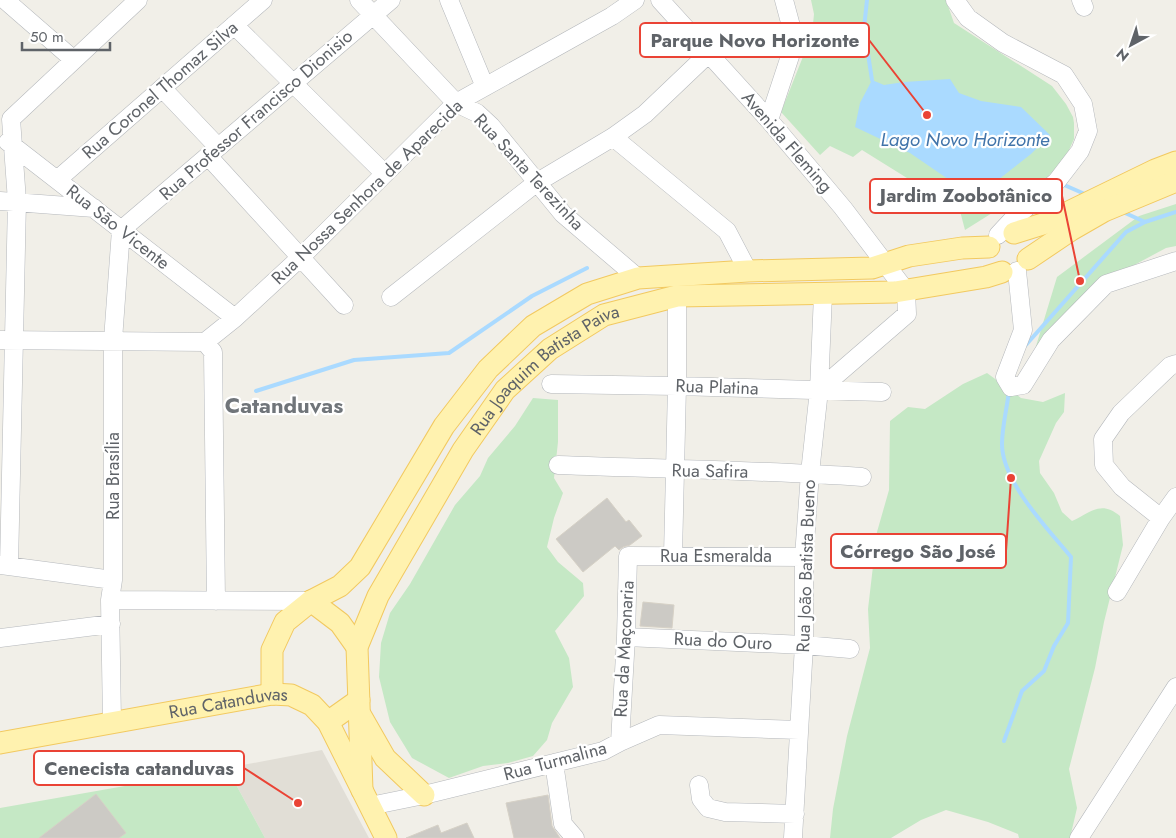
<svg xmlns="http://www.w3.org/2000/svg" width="1176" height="838" viewBox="0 0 1176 838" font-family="Jost,sans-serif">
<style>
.education{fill:#e1ded6}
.green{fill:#c5e8c5}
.water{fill:#aadaff}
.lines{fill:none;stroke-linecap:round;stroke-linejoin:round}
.stream{stroke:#aadaff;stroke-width:4}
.building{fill:#cccac5;stroke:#d6d1c6}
.minor-casing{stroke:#b5b8bc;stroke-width:19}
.major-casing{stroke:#f2c960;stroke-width:23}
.minor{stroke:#fff;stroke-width:18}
.major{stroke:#fff2af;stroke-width:21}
.labels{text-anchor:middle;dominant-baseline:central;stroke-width:4.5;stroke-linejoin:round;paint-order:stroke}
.street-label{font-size:18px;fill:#5f6368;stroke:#fff}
.water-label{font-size:19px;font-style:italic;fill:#4174aa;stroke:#fff}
.district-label{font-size:22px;font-weight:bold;fill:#70757a;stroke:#fff}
.leader{fill:none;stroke:#ea4335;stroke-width:2}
.callout-dot{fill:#ea4335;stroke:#fff;stroke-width:2}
.callout{fill:#fff;stroke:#ea4335;stroke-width:2}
.callout-label{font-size:19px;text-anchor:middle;font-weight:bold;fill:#5f6368}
</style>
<rect width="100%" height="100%" fill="#f1efe8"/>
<path class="education" d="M322,750L369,838H265L227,768Z"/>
<path class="green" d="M811,0H946L954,23L1052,86L1066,104L1073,117L1074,123V139L1064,161L1043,181L965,230L960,211L862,150L853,157L830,146L820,155L781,112L812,34L814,14Z
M1176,204V246L1166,248L1097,285L1033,356L1057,277L1139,216Z
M987,373L1021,398L1043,402L1065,393L1064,412L1056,423L1039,461L1040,473L1054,493L1062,512L1072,521C1091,512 1101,500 1120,516L1123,545L1104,622L1095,668L1069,769L1077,808L1070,838H1019L1018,834L988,822L946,810L921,820L891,838H830L833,809L847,736L870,648L868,609L877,532L889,490L890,421L908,407L925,409L963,384Z
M533,398L558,400V442L554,478L563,493L554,518L547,547L558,562L583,583L584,596L555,631L569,658L573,687L552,723L547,740L533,756L508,763L483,766L449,778L412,758L390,722L379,677L381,643L390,613L410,584L455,505L480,476L488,458L515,426Z
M227,768L265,838H0V808Z"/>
<path class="water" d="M950,79L959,93L981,101L1021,107L1050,135L1031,154L989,187L948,179L910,153L855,127L860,103L872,80L884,85L904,82Z"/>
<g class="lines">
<path class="stream" d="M867,0L864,28L872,80
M1062,184L1087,195
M1123,212L1145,222
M1025,346L1126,232L1145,222L1176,212
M256,391L354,360L449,353L532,296L587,268
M1004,741L1022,691L1044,671L1054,646L1068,623L1071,557C1048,529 1002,482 1002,444C1002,427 1007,408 1009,391"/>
</g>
<path class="building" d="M607,498L626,522L629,520L642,536L630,545L623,547L619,550L615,546L583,572L556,539Z
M643,602L674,605L672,628L640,626Z
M96,794L126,833L119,838H39Z
M548,795L552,826L560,838H514L506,803Z
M467,823L474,838H406L438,825L441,833Z"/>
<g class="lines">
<g class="minor-casing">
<path id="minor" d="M5,0L74,60
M359,0L456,103L477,113L491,126L563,214L638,278
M449,0L485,87
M660,0L769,120L843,208L906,291L907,314L819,390
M955,0L968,18L1003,43L1064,75L1083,104L1088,131L1080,151L1057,181L1011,221L998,235
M1081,0L1084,7
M234,25L384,173
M162,88L218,147
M769,120L795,41L784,0
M613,137L727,231L748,271
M8,142L235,318
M208,156L344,305
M57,180L263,0
M0,201L94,208
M1017,271L1023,330L1005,377L1011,387L1023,385L1051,340L1106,284L1176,261
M391,297L536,183L613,137L645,114L708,54
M0,340L205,342L235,318L301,257L456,103L612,16L635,0
M205,342L213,352L216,601
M551,384L677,386L882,392
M558,465C660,469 761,470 862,477
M1161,518L1122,487L1104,465L1103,439L1121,413L1170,366L1176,364
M673,555L677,386V296
M0,565L113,580
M9,566L17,201L11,119L138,0
M1117,592L1161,518L1176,497
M110,600L311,601
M626,637L804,645L850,649
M0,638L111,624
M112,722L110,600L113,580V340L121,230L391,0
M620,742L626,637L628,556L804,557
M554,763L563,824L575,838
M699,785L701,799L708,808L725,812L795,814
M370,806L424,795L603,751L620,742L659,725L799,730
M793,838L804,645V557L810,473L819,390L823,294
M1079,838L1176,687"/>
</g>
<g class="major-casing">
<g id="major">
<path d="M1014,233L1046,223L1155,170L1176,162"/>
<path d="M1028,259L1071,230L1104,211L1176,181"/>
<path d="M311,601L340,623L357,647"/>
<path d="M272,694V650L285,622L311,601L340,586L360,567L444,426L488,369L533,326L587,294L638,278L748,271L872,268L909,256L962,248L989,247"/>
<path d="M361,716L385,758L424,795"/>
<path d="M328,722L359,700"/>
<path id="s1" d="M0,743L272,694L291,695L312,705L328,722L386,838"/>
<path id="s2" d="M362,790L357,647L378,596L463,450L505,390L550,349L604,315L677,296L895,292L986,277L1002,272"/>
</g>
</g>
<use href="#minor" class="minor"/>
<use href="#major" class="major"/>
</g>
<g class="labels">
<g class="street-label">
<text transform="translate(160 90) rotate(-41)">Rua Coronel Thomaz Silva</text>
<text transform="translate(256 115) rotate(-41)">Rua Professor Francisco Dionisio</text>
<text transform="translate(787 142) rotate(49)">Avenida Fleming</text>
<text transform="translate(529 172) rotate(47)">Rua Santa Terezinha</text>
<text transform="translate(367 192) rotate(-44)">Rua Nossa Senhora de Aparecida</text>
<text transform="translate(118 227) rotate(38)">Rua São Vicente</text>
<text stroke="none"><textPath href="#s2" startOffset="484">Rua Joaquim Batista Paiva</textPath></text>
<text transform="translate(717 387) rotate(2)">Rua Platina</text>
<text transform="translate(710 471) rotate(1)">Rua Safira</text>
<text transform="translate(113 476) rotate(-90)">Rua Brasília</text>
<text x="716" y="556">Rua Esmeralda</text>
<text transform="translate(806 566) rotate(-88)">Rua João Batista Bueno</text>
<text transform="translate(723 641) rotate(3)">Rua do Ouro</text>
<text transform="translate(624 649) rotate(-87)">Rua da Maçonaria</text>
<text stroke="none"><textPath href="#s1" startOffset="232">Rua Catanduvas</textPath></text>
<text transform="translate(555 761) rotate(-15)">Rua Turmalina</text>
</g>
<g class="water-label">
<text x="965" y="139">Lago Novo Horizonte</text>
</g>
<g class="district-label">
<text x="284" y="405">Catanduvas</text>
</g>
</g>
<path class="leader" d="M927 115L869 40M1080 281L1062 196M1011 478L1006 551M298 803L244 768"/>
<g class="callout-dot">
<circle cx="927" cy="115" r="5"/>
<circle cx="1080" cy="281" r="5"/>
<circle cx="1011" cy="478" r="5"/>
<circle cx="298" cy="803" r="5"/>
</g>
<g class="callout">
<rect x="640" y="23" width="229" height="34" rx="5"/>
<rect x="870" y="179" width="192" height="34" rx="5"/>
<rect x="831" y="534" width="175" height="34" rx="5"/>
<rect x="34" y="751" width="210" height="34" rx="5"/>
</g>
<g class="callout-label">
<text x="755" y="47">Parque Novo Horizonte</text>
<text x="966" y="202">Jardim Zoobotânico</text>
<text x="918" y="558">Córrego São José</text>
<text x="139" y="775">Cenecista catanduvas</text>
</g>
<g transform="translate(1131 45) rotate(220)" stroke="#ffffff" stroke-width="4" paint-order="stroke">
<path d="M0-4L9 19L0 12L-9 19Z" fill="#5f6368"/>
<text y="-8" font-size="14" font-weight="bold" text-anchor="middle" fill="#5f6368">N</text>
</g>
<path d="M22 42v8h88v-8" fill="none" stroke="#5f6368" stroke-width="2.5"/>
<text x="30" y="42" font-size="15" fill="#5f6368" stroke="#ffffff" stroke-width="4" paint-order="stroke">50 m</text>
</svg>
